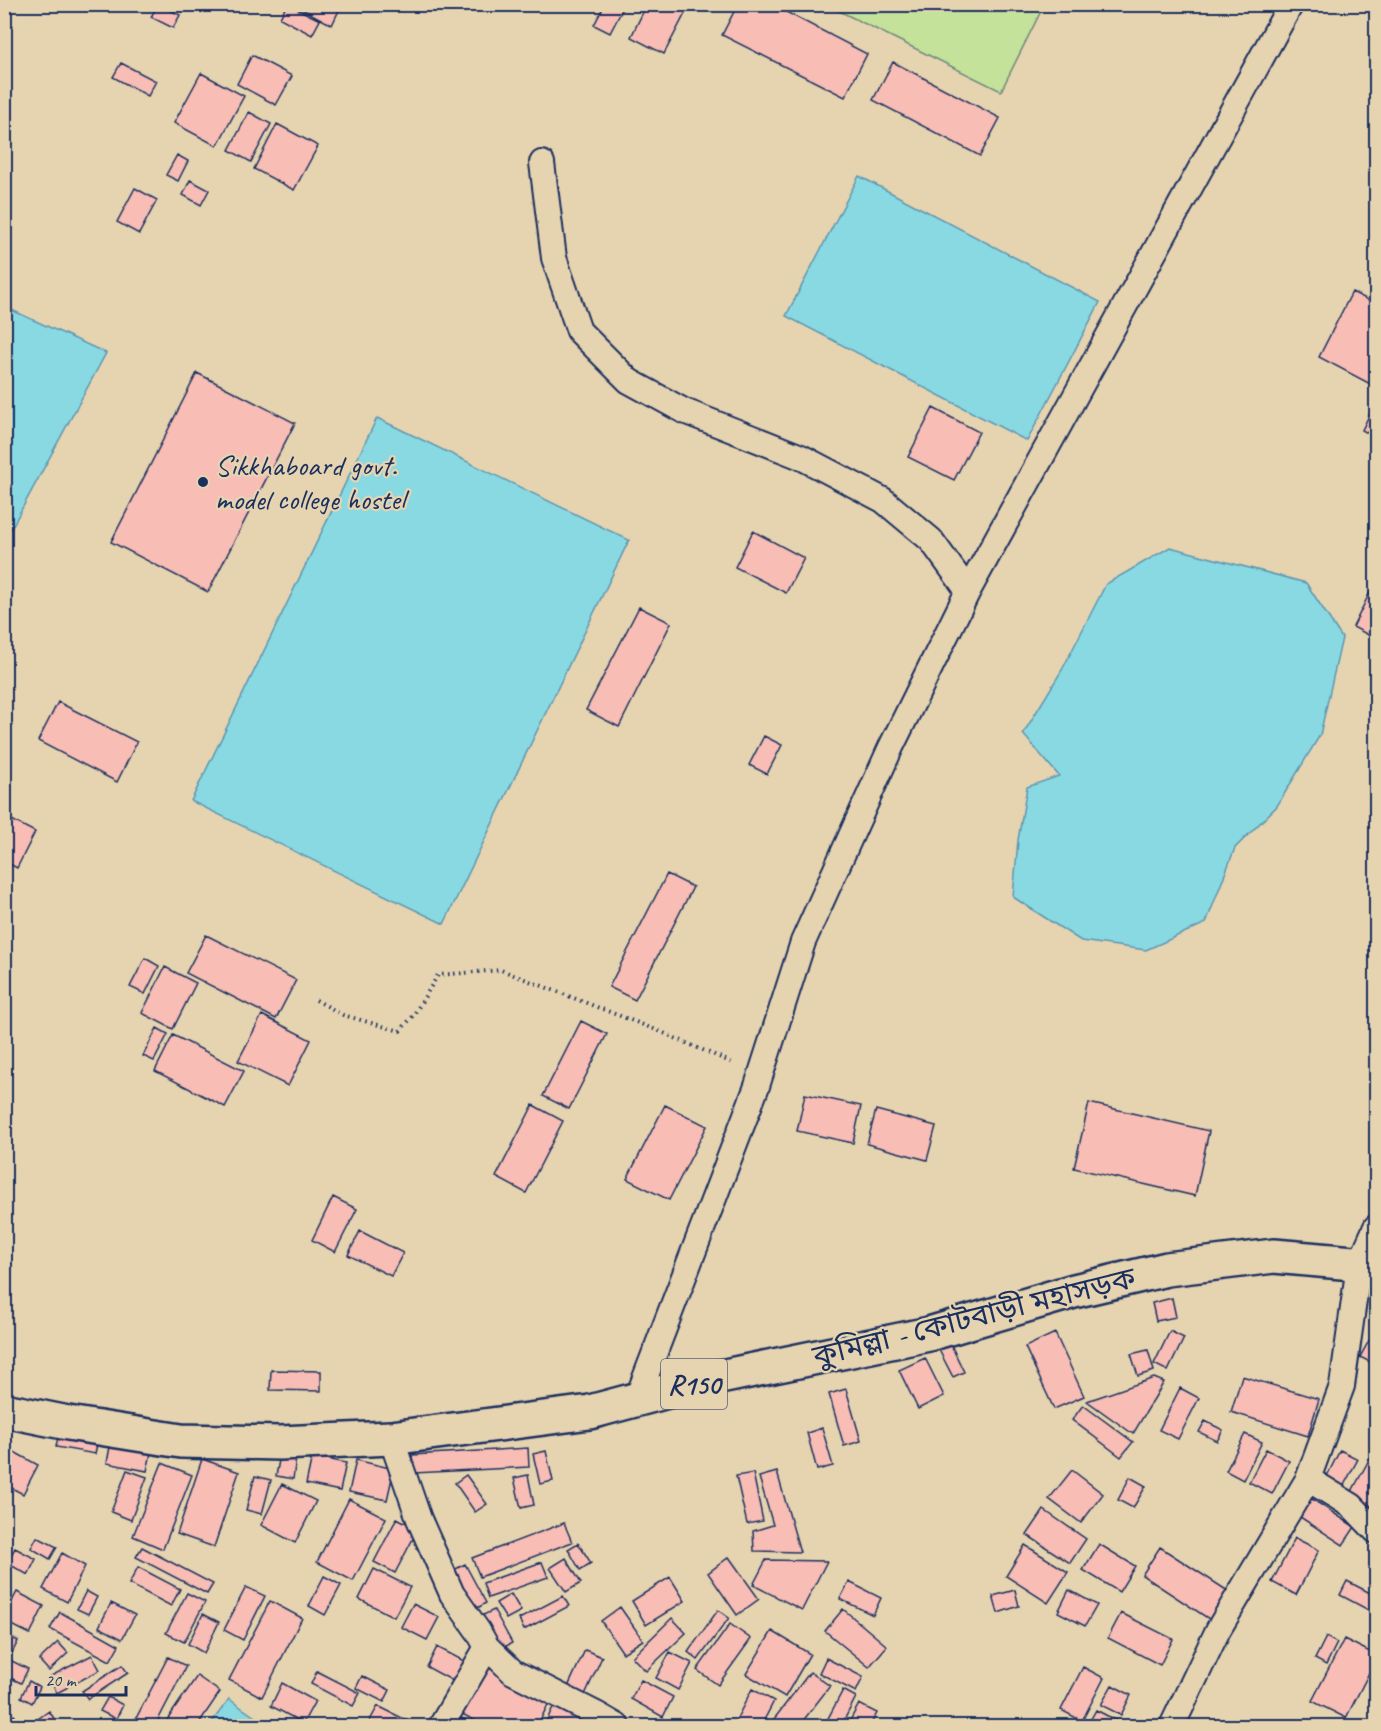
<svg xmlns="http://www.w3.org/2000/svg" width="1381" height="1731" viewBox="0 0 1381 1731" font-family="Caveat,'Noto Sans Bengali',sans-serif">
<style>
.green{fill:#c4e29a;stroke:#70887c;stroke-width:1.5}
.water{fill:#89d9e3;stroke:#5d95ae;stroke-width:1.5}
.building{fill:#f8bdb4;stroke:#1b2f5e;stroke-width:1.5}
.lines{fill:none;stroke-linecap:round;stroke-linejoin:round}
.minor-casing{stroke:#1b2f5e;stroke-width:28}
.primary-casing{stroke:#1b2f5e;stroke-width:38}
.path{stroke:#1b2f5e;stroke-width:4;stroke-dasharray:1.5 4.5;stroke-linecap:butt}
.minor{stroke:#e6d4b1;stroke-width:24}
.primary{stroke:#e6d4b1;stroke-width:33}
.poi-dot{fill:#1b2f5e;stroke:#e6d4b1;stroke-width:2}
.labels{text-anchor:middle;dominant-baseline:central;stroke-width:4.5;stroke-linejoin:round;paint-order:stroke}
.shield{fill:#e6d4b1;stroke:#586077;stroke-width:1.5}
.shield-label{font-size:28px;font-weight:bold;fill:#1b2f5e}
.poi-label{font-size:30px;fill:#1b2f5e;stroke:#e6d4b1;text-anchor:start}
.street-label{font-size:30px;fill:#1b2f5e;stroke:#e6d4b1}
</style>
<rect width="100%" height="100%" fill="#e6d4b1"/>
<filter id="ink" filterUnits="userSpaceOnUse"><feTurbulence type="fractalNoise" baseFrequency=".0167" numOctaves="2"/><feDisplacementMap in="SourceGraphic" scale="12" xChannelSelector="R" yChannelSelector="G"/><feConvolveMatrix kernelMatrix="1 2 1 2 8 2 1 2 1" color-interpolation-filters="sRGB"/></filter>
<g filter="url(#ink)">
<path class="green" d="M827,5H1044L1001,91Z"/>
<path class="water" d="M859,176L1100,302L1027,441L786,316Z
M5,307L106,353L5,540Z
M377,418L629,540L444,924L191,801Z
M1170,547L1306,583L1342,638L1320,735L1277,806L1235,848L1206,923L1146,950L1081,941L1013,897L1018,840L1027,787L1059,776L1023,734L1062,670L1106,584Z
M229,1699L268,1726H209Z"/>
<path class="building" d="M158,4L180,15L173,28L151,17Z
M287,4L320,20L312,35L280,18Z
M293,4H342L332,25Z
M605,4H617L623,8L610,33L594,25Z
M647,4H690L664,54L631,37Z
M738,4H771L867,54L845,97L722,35Z
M252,55L292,76L276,105L237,84Z
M893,62L1000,118L980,156L873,100Z
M121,63L156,81L148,96L113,77Z
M201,73L244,96L217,146L174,123Z
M249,112L271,124L251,162L229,150Z
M277,124L318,146L294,190L254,169Z
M177,155L188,161L178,181L166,175Z
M190,180L209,190L201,205L183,195Z
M135,188L157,200L139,234L117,222Z
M1352,292L1376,304V387L1319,357Z
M197,373L295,423L208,592L111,542Z
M1376,401V438L1362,430Z
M933,408L979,432L954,480L908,457Z
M753,531L804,558L786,593L735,567Z
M1376,580V639L1353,627Z
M639,607L671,623L619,727L586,710Z
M58,702L137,742L117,782L38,741Z
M764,736L782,745L767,774L749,765Z
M4,816L35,832L17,868L4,861Z
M667,874L693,887L635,1000L609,987Z
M206,935L296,980L276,1019L186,973Z
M145,958L159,966L145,994L130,987Z
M165,967L196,983L173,1029L142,1013Z
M262,1015L311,1040L288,1086L238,1061Z
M581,1021L607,1034L569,1109L543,1096Z
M157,1028L168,1034L154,1061L143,1056Z
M173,1035L244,1071L225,1107L155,1071Z
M805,1094L861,1106L853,1143L797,1131Z
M1089,1103L1209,1131L1195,1196L1074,1168Z
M533,1105L563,1121L526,1193L496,1177Z
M665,1105L707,1126L669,1200L627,1179Z
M876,1110L936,1126L927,1160L867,1144Z
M333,1197L357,1209L335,1252L312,1240Z
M360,1231L403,1253L391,1276L348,1255Z
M1172,1298L1176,1317L1156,1321L1152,1303Z
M1375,1330L1376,1331V1365L1360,1357Z
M1170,1331L1184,1338L1168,1371L1154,1364Z
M1055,1333L1084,1396L1054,1409L1025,1347Z
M951,1345L964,1372L953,1377L939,1350Z
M1148,1350L1154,1371L1138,1376L1131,1354Z
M925,1358L944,1396L918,1409L899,1370Z
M271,1370L321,1371V1391L270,1390Z
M1242,1376L1319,1399L1308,1436L1231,1412Z
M1154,1378L1164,1382L1133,1434L1087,1401Z
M1180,1388L1199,1398L1178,1439L1159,1430Z
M846,1389L861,1441L844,1446L829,1394Z
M1083,1405L1133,1442L1121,1457L1072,1420Z
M1205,1421L1223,1430L1217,1441L1199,1432Z
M822,1428L833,1466L817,1470L807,1433Z
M59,1432L98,1439L95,1454L56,1447Z
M1245,1434L1262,1442L1243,1480L1226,1471Z
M111,1441L152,1449L147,1471L107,1463Z
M7,1448L38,1465L23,1494L4,1484V1452Z
M528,1448L529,1467L414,1473L412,1455Z
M1266,1449L1289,1461L1272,1494L1249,1482Z
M1340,1450L1358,1459L1343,1487L1326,1478Z
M546,1451L553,1481L540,1484L533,1454Z
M280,1455L296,1458L293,1479L276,1476Z
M312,1456L346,1463L340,1491L306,1484Z
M1370,1458L1376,1462V1509L1350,1495Z
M202,1459L239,1472L214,1547L177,1534Z
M356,1460L394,1469L387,1500L349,1492Z
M162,1463L192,1475L163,1549L133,1536Z
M127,1470L147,1477L131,1520L111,1512Z
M1072,1470L1103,1494L1081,1523L1049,1499Z
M777,1472L800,1552L754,1551L753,1531L773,1525L759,1477Z
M753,1473L763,1521L747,1524L736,1476Z
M466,1475L487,1504L475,1512L455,1483Z
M528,1475L534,1505L521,1508L514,1478Z
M255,1476L271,1480L262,1514L246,1510Z
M1130,1477L1146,1486L1133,1508L1118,1500Z
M282,1484L316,1501L295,1543L261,1525Z
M1309,1497L1355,1527L1343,1545L1297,1515Z
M349,1499L386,1518L353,1581L317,1562Z
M1044,1510L1086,1539L1070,1563L1027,1535Z
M397,1518L418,1529L395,1573L374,1562Z
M564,1523L572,1542L480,1577L472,1558Z
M37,1537L57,1547L50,1559L31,1548Z
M1295,1538L1319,1550L1296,1595L1272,1582Z
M578,1543L591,1563L580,1570L568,1549Z
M1099,1544L1135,1566L1119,1592L1083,1570Z
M1025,1545L1068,1572L1048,1603L1006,1576Z
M142,1547L213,1584L207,1594L136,1557Z
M1160,1547L1231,1593L1212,1621L1142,1575Z
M15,1548L36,1559L28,1575L7,1563Z
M62,1553L85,1566L67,1602L43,1589Z
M729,1557L759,1599L737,1615L708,1573Z
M566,1558L581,1583L566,1592L550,1568Z
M766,1560L827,1561L802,1610L753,1585Z
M542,1562L548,1577L488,1598L483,1583Z
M465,1564L486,1603L471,1612L450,1572Z
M138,1567L180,1589L171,1606L129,1584Z
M374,1569L410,1587L394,1617L359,1599Z
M324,1576L341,1585L325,1615L309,1606Z
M670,1577L685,1601L646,1625L632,1601Z
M1347,1581L1376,1596V1614L1340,1595Z
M849,1582L881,1598L873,1615L840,1599Z
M246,1587L265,1596L243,1640L224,1630Z
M1015,1590L1019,1606L998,1613L993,1596Z
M1069,1590L1097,1605L1085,1626L1058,1612Z
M86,1591L97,1597L88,1614L77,1609Z
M17,1592L44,1606L30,1634L4,1621V1616Z
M187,1593L205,1602L184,1642L166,1633Z
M511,1594L521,1611L506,1619L496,1603Z
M563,1596L569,1606L524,1630L519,1619Z
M270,1601L302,1618L262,1697L229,1680Z
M111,1603L135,1615L122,1639L99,1627Z
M413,1604L439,1617L427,1640L401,1627Z
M620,1607L643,1640L623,1653L601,1621Z
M843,1609L887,1646L869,1667L825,1631Z
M494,1610L512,1643L499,1650L481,1616Z
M718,1610L729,1618L698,1660L688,1652Z
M60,1612L119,1645L110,1661L50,1629Z
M1121,1613L1173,1639L1160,1665L1108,1638Z
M203,1614L219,1622L204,1653L188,1644Z
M672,1618L686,1633L646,1671L632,1657Z
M730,1624L751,1639L718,1685L697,1670Z
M772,1631L810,1654L785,1697L746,1674Z
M4,1634L18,1641L11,1655L4,1652Z
M1326,1637L1337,1643L1326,1665L1315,1659Z
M1344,1639L1376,1655V1659L1346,1718L1312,1701Z
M58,1642L68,1653L49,1671L39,1660Z
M437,1647L464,1661L453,1681L427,1667Z
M585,1650L602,1657L584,1697L567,1689Z
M670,1652L692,1663L678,1690L656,1678Z
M92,1655L100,1670L57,1693L49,1677Z
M4,1657L28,1669L21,1683L4,1675Z
M168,1657L186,1666L155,1726H132Z
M826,1658L863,1677L856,1692L819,1673Z
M122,1665L128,1673L88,1699L82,1691Z
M486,1666L551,1699L537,1726H486L462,1714Z
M1083,1667L1104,1678L1082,1721L1061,1710Z
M317,1671L360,1693L353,1706L311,1684Z
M810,1672L830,1686L799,1726H776L771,1723Z
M197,1676L220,1692L197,1726H163Z
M362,1676L390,1690L384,1702L356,1688Z
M641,1680L673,1697L663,1717L631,1699Z
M29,1681L40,1687L32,1703L21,1697Z
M282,1683L315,1701L303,1723L271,1706Z
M1112,1685L1131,1695L1121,1715L1101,1705Z
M752,1689L774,1701L761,1726H733Z
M843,1690L856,1697L841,1726H824Z
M108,1697L123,1705L116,1719L100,1711Z
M556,1701L597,1726H544Z
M859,1704L877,1713L870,1726H847Z
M378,1706L418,1726H373L368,1724Z
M1096,1710L1127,1726H1087Z
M49,1711L59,1726H35L32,1723Z
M14,1715L23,1726H7L4,1724Z
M454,1715L477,1726H448Z"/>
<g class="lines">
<g class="minor-casing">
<path id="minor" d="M542,163L554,258L579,331L629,381L684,411L801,457L883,500L931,540L968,591
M637,1399L757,1086L803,942L891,747L968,591L1291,4
M391,1438L419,1519L452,1594L478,1631L487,1647L513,1672L598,1715L617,1726
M1308,1479L1352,1506L1376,1531
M441,1726L487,1647
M1172,1726L1218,1630L1308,1479L1342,1386L1359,1265L1376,1227"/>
</g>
<g class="primary-casing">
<path id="primary" d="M4,1410L68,1423L181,1441L280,1443L391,1438L590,1412L720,1377L929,1334L1074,1291L1167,1269L1274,1256L1376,1265"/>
</g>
<path class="path" d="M316,1000L343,1015L400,1031L413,1016L438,975L501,970L659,1031L735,1064"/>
<use href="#minor" class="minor"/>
<use href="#primary" class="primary"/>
</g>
</g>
<circle class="poi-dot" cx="203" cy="482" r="6"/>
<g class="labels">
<rect class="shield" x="661" y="1359" width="66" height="50" rx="4.5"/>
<g class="shield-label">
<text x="694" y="1384">R150</text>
</g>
<g class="poi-label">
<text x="215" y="465">Sikkhaboard govt.<tspan x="215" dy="34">model college hostel</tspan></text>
</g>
<g class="street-label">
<text transform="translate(974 1317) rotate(-14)">কুমিল্লা - কোটবাড়ী মহাসড়ক</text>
</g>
</g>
<rect width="1381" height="1731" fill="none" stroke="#e6d4b1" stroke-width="24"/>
<rect x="12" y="12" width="1357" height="1707" fill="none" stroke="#1b2f5e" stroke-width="2" filter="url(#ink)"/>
<path d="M36 1686v9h90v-9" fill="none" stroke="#1b2f5e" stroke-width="3"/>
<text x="45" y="1686" font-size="18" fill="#1b2f5e" stroke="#e6d4b1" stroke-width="4.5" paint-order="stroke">20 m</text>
</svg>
